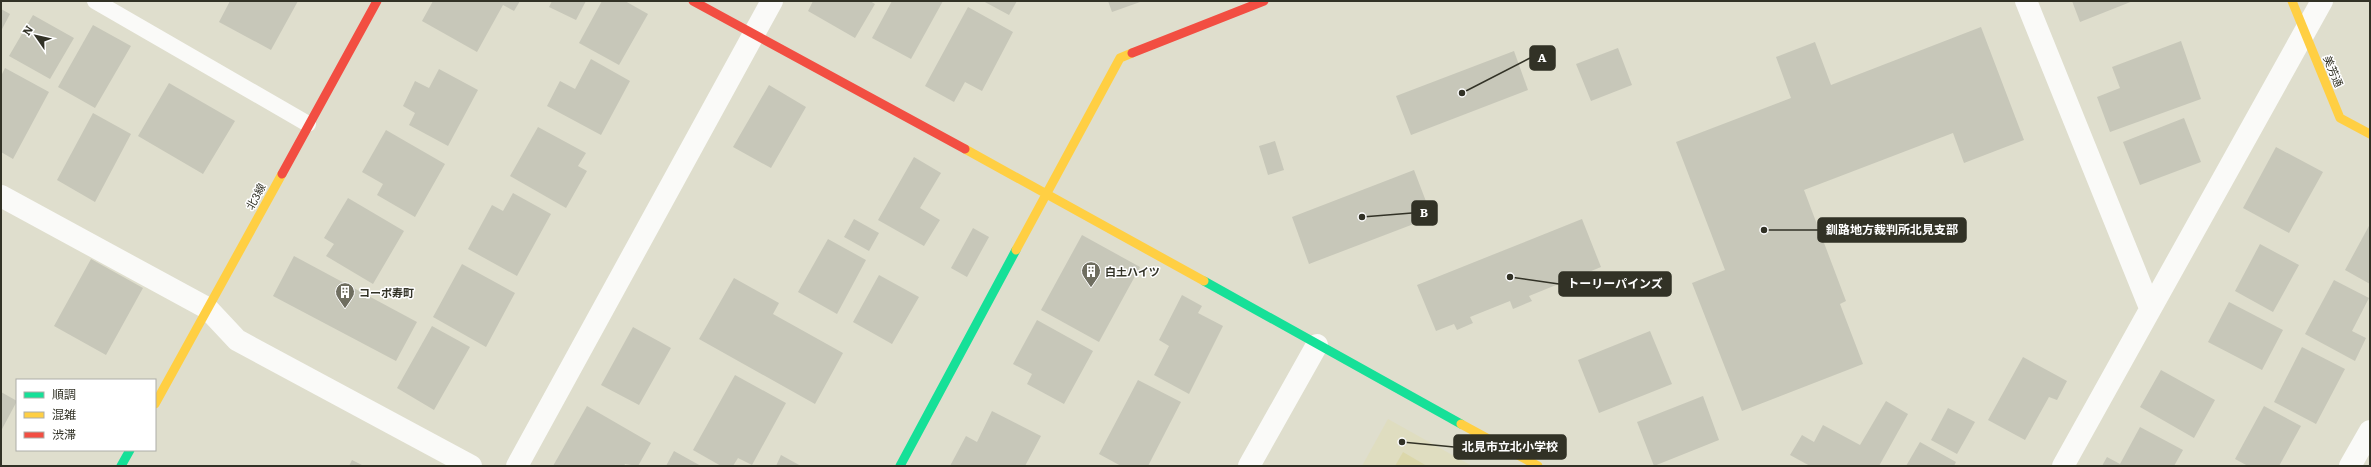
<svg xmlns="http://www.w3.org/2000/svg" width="2371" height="467" viewBox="0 0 2371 467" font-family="Literata,'Noto Sans JP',serif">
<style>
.built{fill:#dfddc0}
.green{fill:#dbd7aa}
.building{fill:#c7c7b9}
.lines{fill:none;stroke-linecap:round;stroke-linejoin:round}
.lane{stroke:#fafaf8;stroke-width:16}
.street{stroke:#fafaf8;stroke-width:22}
.fast{stroke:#16e098;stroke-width:9}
.slow{stroke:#ffcf43;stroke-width:9}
.jam{stroke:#f24e42;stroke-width:9}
.labels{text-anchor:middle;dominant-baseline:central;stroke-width:3;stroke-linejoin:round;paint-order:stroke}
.street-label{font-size:11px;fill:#323226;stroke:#fff}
.poi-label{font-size:11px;font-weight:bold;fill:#323226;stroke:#fff;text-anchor:start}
.leader{fill:none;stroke:#323226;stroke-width:1.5}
.callout-dot{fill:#323226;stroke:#fff;stroke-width:1.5}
.callout{fill:#323226;stroke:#323226;stroke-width:1.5}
.callout-label{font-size:12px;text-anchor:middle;font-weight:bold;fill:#fff}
</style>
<rect width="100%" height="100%" fill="#dfdecd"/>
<path class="built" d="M1388,419L1472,466H1362Z"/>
<path class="green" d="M1403,452L1427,466H1395Z"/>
<path class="building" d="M230,1H298L271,50L219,22Z
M433,1H520L514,11L503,5L477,52L422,21Z
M552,1H586L576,20L549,7Z
M602,1H625L648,14L619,65L579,43Z
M813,1H870L875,4L855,38L808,11Z
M892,1H943L911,59L872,38Z
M983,1H1017L1009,15Z
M1108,1H1143L1112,12Z
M2072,1H2133L2080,22Z
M968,7L1013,32L982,91L965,82L954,102L925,86Z
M1,9L10,14L1,31Z
M33,15L74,38L50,79L9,56Z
M93,25L131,46L95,108L58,87Z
M1981,27L2024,140L1964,163L1953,133L1804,190L1846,301L1840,304L1863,364L1742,411L1692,283L1725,270L1676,142L1791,98L1776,57L1815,42L1831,85Z
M2181,41L2201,99L2110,132L2097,97L2120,88L2112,67Z
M1618,48L1632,85L1591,101L1576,64Z
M1514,51L1528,90L1411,135L1396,96Z
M591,59L630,81L601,135L547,106L560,81L575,89Z
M5,68L49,92L13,159L1,152V76Z
M439,69L478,90L448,146L409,125L415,113L403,106L415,81L429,88Z
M169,83L235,121L203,174L138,136Z
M769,85L806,107L771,168L733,147Z
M93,113L131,134L95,202L57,180Z
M2184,118L2201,162L2140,185L2123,142Z
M538,127L586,153L578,166L587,171L566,208L510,176Z
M386,130L445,164L415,217L377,195L383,184L362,172Z
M1275,141L1284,170L1268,175L1259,146Z
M2276,147L2323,172L2289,233L2243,208Z
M914,157L941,173L920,208L940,220L924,246L878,220Z
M1414,170L1432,217L1309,264L1292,217Z
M513,193L551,214L517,276L468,249L492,205L503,211Z
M348,198L404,231L373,284L326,256L334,244L324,238Z
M854,219L879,233L869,251L844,237Z
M1582,219L1601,267L1584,274L1587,282L1570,289L1566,281L1529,296L1532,301L1513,309L1510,301L1470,317L1473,323L1457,330L1454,324L1436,331L1417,285Z
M2370,224V284L2345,270Z
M973,228L989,237L967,277L951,268Z
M1082,235L1140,267L1099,342L1041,310Z
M828,239L866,260L837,314L798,292Z
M2260,244L2299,265L2273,312L2235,291Z
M294,256L417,322L396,361L273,296Z
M91,259L143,288L106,355L54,326Z
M462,264L515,293L486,347L433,317Z
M879,275L919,297L892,344L853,322Z
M734,278L779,303L773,314L843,353L815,404L699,339Z
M2334,280L2369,298L2352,331L2366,338L2355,361L2305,334Z
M1182,295L1202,306L1198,313L1223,326L1189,394L1154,375L1169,346L1159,340Z
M2229,302L2283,330L2262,370L2208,342Z
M1037,320L1093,351L1064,404L1027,384L1032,374L1013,364Z
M432,326L470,347L434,410L397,388Z
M633,327L671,348L639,405L601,385Z
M1650,331L1672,384L1599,413L1578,360Z
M2302,347L2345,369L2316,424L2274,402Z
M2023,357L2067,381L2057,400L2049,397L2025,440L1988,420Z
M2161,370L2215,400L2194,438L2140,407Z
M735,375L786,403L752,465L738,458L733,466H721L693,450Z
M1138,380L1181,402L1148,466H1121L1099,454Z
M1,392L17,401L1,431Z
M1703,396L1719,440L1654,466L1637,422Z
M1886,401L1908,414L1879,466H1810L1790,455L1802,435L1814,442L1823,425L1860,445Z
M587,406L651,443L638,466L625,464L624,466H553Z
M2264,406L2301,426L2279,466H2248L2235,459Z
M1948,408L1975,422L1957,454L1931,440Z
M992,411L1041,436L1025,466H950L966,436L977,442Z
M2140,427L2183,450L2174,466H2102L2107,457L2120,464Z
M1920,442L1956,462L1954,466H1906Z
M674,451L701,466H666Z
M781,455L801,466H776Z
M352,460L364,466H349Z"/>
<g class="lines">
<path class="lane" d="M95,1L308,124"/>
<path class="street" d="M2026,1L2150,308
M1,196L207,308L237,340L471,466
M517,466L772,1
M1249,466L1317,345
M2063,466L2322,1
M2350,466L2370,431"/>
<path class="fast" d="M1204,281L1461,424
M121,466L130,450
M900,466L1016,250"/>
<path class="slow" d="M2292,1L2340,118L2370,134
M965,149L1204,281
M1016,250L1120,58L1132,53
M155,404L282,174
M1461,424L1538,466"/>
<path class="jam" d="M693,1L965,149
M1132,53L1264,1
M282,174L377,1"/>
</g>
<defs>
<g id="building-pin" transform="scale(1)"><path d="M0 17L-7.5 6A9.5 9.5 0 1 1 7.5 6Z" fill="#6f6e60" stroke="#fff"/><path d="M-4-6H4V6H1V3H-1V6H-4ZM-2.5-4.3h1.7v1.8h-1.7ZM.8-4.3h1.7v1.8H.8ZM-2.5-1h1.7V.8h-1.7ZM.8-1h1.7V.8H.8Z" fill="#fff"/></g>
</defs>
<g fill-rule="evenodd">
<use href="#building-pin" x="1091" y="271"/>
<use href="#building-pin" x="345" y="292"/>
</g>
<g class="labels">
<g class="street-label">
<text transform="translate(2334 71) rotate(67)">美芳通</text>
<text transform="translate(255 196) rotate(-61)">北3線</text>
</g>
<g class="poi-label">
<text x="1105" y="271">白土ハイツ</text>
<text x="359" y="292">コーポ寿町</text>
</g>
</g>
<path class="leader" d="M1462 93L1530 58M1362 217L1412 213M1764 230L1818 230M1510 277L1559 284M1402 442L1454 447"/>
<g class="callout-dot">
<circle cx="1462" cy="93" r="4"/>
<circle cx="1362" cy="217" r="4"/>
<circle cx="1764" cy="230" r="4"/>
<circle cx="1510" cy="277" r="4"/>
<circle cx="1402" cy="442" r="4"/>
</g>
<g class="callout">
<rect x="1530" y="46" width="25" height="24" rx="4"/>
<rect x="1412" y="201" width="25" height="24" rx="4"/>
<rect x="1818" y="218" width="148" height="24" rx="4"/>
<rect x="1559" y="272" width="112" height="24" rx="4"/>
<rect x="1454" y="435" width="112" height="24" rx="4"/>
</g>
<g class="callout-label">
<text x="1542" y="62">A</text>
<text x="1424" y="217">B</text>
<text x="1892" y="234">釧路地方裁判所北見支部</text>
<text x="1615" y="288">トーリーパインズ</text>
<text x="1510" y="451">北見市立北小学校</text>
</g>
<rect width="2371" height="467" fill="none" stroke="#323226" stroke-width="4"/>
<rect x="16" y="379" width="140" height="72" fill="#ffffff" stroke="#adada8"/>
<rect x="24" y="392" width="20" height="6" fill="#16e098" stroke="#adada8"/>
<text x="52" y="399" font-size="12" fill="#323226">順調</text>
<rect x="24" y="412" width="20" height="6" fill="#ffcf43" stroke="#adada8"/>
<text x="52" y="419" font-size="12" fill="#323226">混雑</text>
<rect x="24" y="432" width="20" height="6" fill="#f24e42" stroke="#adada8"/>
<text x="52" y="439" font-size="12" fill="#323226">渋滞</text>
<g transform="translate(36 36) rotate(304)" stroke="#ffffff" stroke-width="3" paint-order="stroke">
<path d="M0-3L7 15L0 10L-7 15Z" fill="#323226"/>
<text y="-6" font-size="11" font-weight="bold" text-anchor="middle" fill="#323226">N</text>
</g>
</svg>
